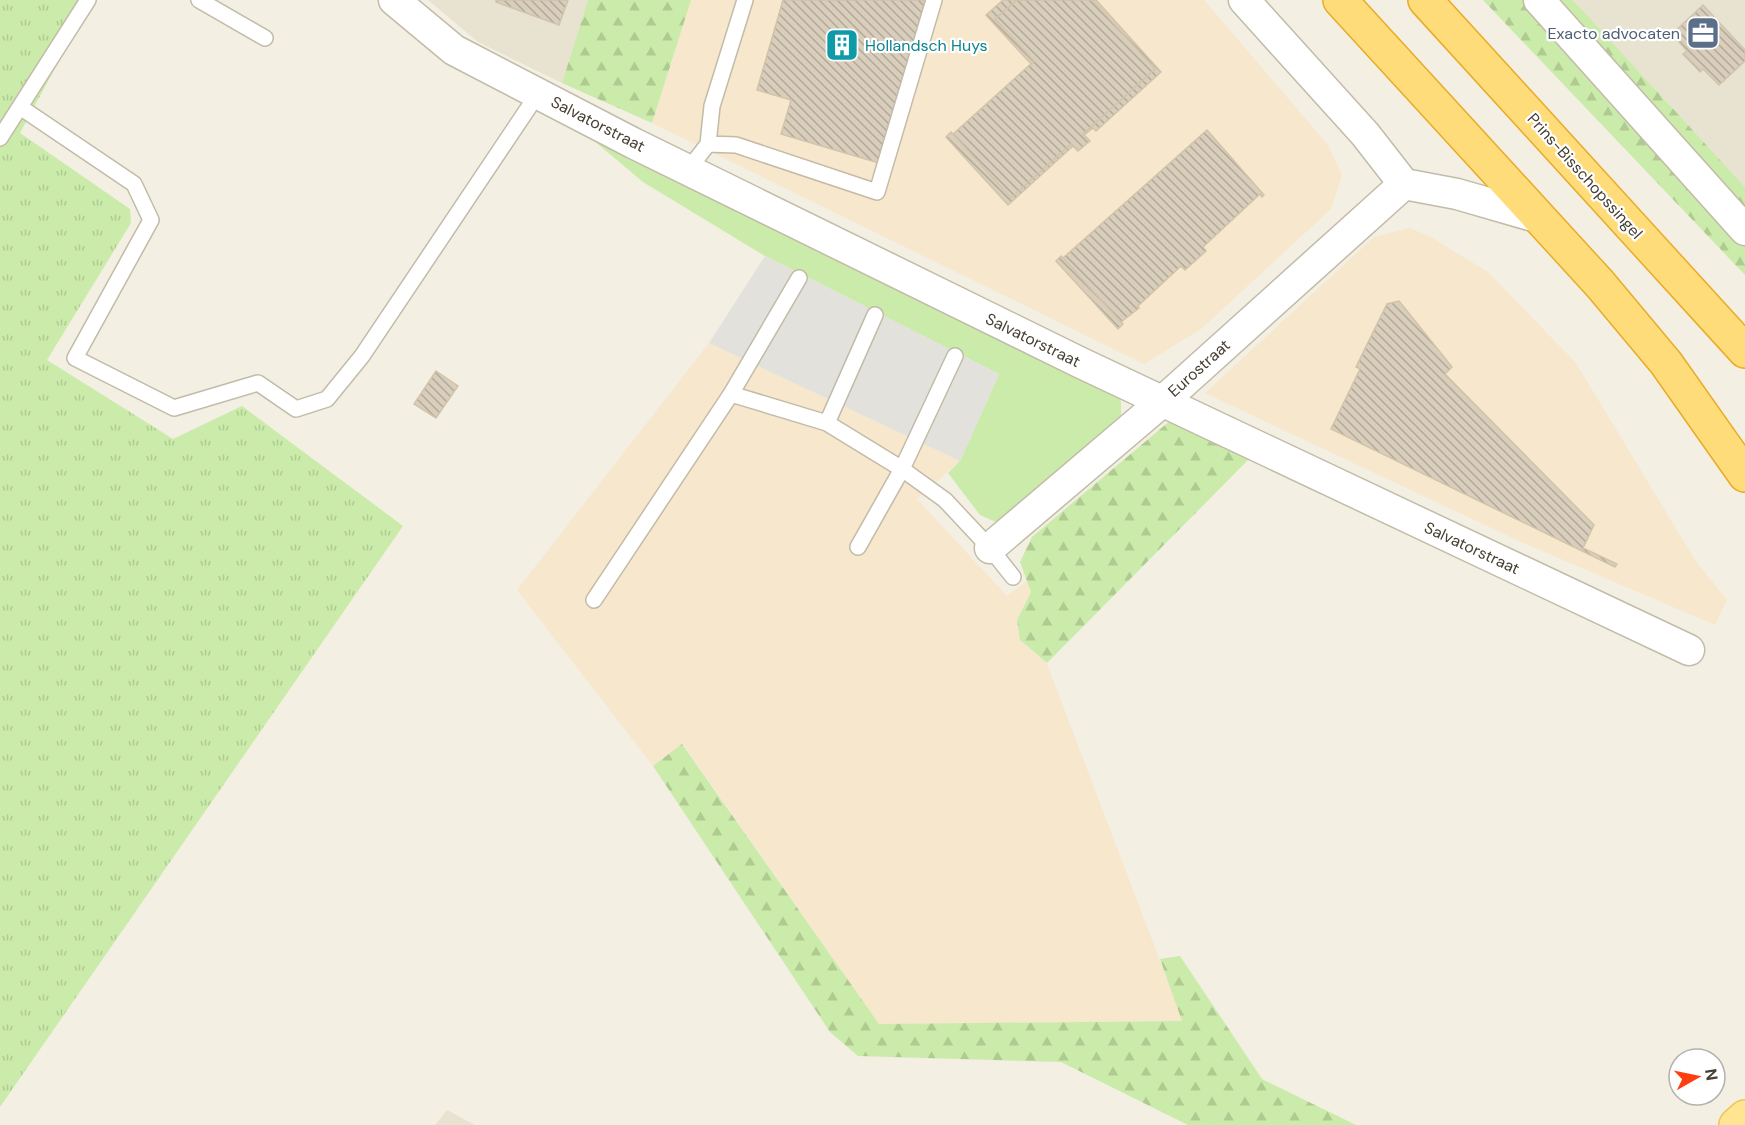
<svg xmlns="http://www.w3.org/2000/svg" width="1745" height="1125" viewBox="0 0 1745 1125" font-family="'DM Sans',sans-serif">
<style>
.residential{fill:#e8e2d1}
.commercial{fill:#f7e7cc}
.green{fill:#caeba9}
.forest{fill:url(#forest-firs)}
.park{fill:url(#park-tufts)}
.parking{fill:#e3e1dc}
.building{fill:url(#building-back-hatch);stroke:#d1c4ab;stroke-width:1.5}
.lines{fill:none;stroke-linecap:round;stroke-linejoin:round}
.service-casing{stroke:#c2bba8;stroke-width:18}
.minor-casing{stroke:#c2bba8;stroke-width:33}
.primary-casing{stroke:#ecc758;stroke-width:36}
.trunk-casing{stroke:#e9ab28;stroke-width:36}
.service{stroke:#fff;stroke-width:15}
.minor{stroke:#fff;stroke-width:30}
.primary{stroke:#ffe591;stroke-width:33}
.trunk{stroke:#ffdc7a;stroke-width:33}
.labels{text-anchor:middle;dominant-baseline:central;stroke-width:4.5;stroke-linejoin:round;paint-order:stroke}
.service-label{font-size:16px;fill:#4e5e75;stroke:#fff;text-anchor:end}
.culture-label{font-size:16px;fill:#0d838f;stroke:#fff;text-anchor:start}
.street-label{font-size:16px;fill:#463f33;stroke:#fff}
</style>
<defs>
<pattern id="forest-firs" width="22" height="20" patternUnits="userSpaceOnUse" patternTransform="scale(1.5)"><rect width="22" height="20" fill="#caeba9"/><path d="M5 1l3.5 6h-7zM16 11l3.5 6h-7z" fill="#afcb92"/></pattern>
<pattern id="park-tufts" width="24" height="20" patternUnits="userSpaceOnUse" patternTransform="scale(1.5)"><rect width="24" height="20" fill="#caeba9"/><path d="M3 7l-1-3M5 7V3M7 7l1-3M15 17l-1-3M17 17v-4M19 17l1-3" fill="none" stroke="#afcb92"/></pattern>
<pattern id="building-back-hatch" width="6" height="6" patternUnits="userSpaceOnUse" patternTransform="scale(1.5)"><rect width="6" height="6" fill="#d9cebb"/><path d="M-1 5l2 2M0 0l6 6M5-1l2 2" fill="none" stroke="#b2a999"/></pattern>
</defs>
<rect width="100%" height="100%" fill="#f3efe3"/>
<path class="residential" d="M428,0H588L562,83L478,42Z
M1573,0H1745V187Z
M447,1110L475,1125H435Z"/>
<path class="commercial" d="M691,0H1204L1328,145L1342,175L1331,209L1201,329L1144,364L652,123Z
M1410,228L1429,236L1488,272L1576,363L1695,560L1727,600L1715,625L1521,542L1205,393L1374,237Z
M709,343L960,461L917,499L1007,596L1027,581L1031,592L1017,619L1020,640L1047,664L1183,1021L879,1024L683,744L653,766L517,590Z"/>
<path class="green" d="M586,134L1116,390L1121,402V416L996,522L980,515L948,473L960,461L999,374L765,256L643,182Z"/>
<path class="forest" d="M588,0H691L652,123L562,83Z
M1483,0H1573L1745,187V275Z
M1171,420L1249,459L1047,663L1020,640L1017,620L1031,592L1020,562L1032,537Z
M682,744L879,1024L1182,1021L1160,959L1180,956L1262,1079L1356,1125H1188L1061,1062L858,1056L830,1032L653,766Z"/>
<path class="park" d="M0,0H92L20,133L130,209L131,223L47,360L173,439L242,406L403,526L0,1107Z"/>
<path class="parking" d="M765,256L999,374L960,461L709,343Z"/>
<path class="building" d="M496,0H568L559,25L496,2Z
M783,0H927L879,163L781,134L791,100L757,90Z
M1003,0H1017L995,19L1034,61L1031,64L986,15Z
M1017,0H1092L1155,69L1083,134L1090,141L1078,151L1071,144L1011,198L953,134L1034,61L995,19Z
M1092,0H1096L1161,72L1096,131L1093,128L1084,135L1083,134L1155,69Z
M1703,5L1745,50V61L1719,85L1703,69L1700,72L1683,54L1687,51L1672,34Z
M1207,130L1264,195L1262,197L1260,194L1203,247L1206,251L1185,270L1181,266L1138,306L1139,308L1121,322L1063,258Z
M951,132L1011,198L1071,144L1073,146L1008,205L946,137Z
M1061,256L1123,324L1118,329L1056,261Z
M1399,301L1452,367L1445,374L1594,525L1583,548L1617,564L1615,567L1331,429L1360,369L1356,367L1387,304Z
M436,371L458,386L436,418L414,404Z"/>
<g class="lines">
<g class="service-casing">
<path id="service" d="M199,0L265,38
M20,107L134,184L151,220L75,358L174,408L258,383L296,409L327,399L362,356L529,107
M0,138L88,0
M708,144L712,106L745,0
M688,170L708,144L736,145L877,192L934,0
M731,394L827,423L902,469L945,500L990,548L1013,577
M827,423L875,315
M858,547L902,469L955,356
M594,600L731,394L799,278"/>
</g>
<g class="minor-casing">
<path id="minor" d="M394,0L454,50L633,143L1079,362L1689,650
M1244,0L1365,134L1404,184L1457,194L1540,218
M1539,0L1745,230
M990,548L1163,401L1404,184"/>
</g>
<g class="primary-casing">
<path id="primary" d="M1736,1125L1745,1117"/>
</g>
<g class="trunk-casing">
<path id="trunk" d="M1340,0L1600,284L1666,363L1745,475
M1425,0L1745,351"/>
</g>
<use href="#service" class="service"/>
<use href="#minor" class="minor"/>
<use href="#primary" class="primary"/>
<use href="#trunk" class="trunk"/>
</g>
<defs>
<g id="office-square" transform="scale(1.725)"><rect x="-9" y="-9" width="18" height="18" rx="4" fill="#5c6f8a" stroke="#fff"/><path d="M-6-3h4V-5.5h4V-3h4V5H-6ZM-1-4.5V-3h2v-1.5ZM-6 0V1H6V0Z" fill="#fff"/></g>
<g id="building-square" transform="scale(1.725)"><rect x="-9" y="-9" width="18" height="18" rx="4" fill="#0f9aa8" stroke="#fff"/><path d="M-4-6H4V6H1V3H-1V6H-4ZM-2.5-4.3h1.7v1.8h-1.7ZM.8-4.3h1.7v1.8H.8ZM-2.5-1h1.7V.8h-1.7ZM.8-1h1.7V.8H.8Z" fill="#fff"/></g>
</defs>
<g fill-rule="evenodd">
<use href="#office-square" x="1703" y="33"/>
<use href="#building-square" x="842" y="45"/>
</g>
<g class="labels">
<g class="service-label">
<text x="1680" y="33">Exacto advocaten</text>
</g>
<g class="culture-label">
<text x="865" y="45">Hollandsch Huys</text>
</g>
<g class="street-label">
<text transform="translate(598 124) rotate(27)">Salvatorstraat</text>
<text transform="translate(1585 176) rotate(48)">Prins-Bisschopssingel</text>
<text transform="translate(1033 340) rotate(26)">Salvatorstraat</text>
<text transform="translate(1199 368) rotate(-42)">Eurostraat</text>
<text transform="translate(1472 548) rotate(25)">Salvatorstraat</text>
</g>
</g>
<g transform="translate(1697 1077) rotate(81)"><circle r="28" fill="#ffffff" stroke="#b5b2ad" stroke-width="1.5"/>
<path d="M0-4.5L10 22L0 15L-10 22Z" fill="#ff3e0f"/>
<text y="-9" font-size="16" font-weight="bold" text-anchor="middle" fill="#463f33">N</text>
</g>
</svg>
